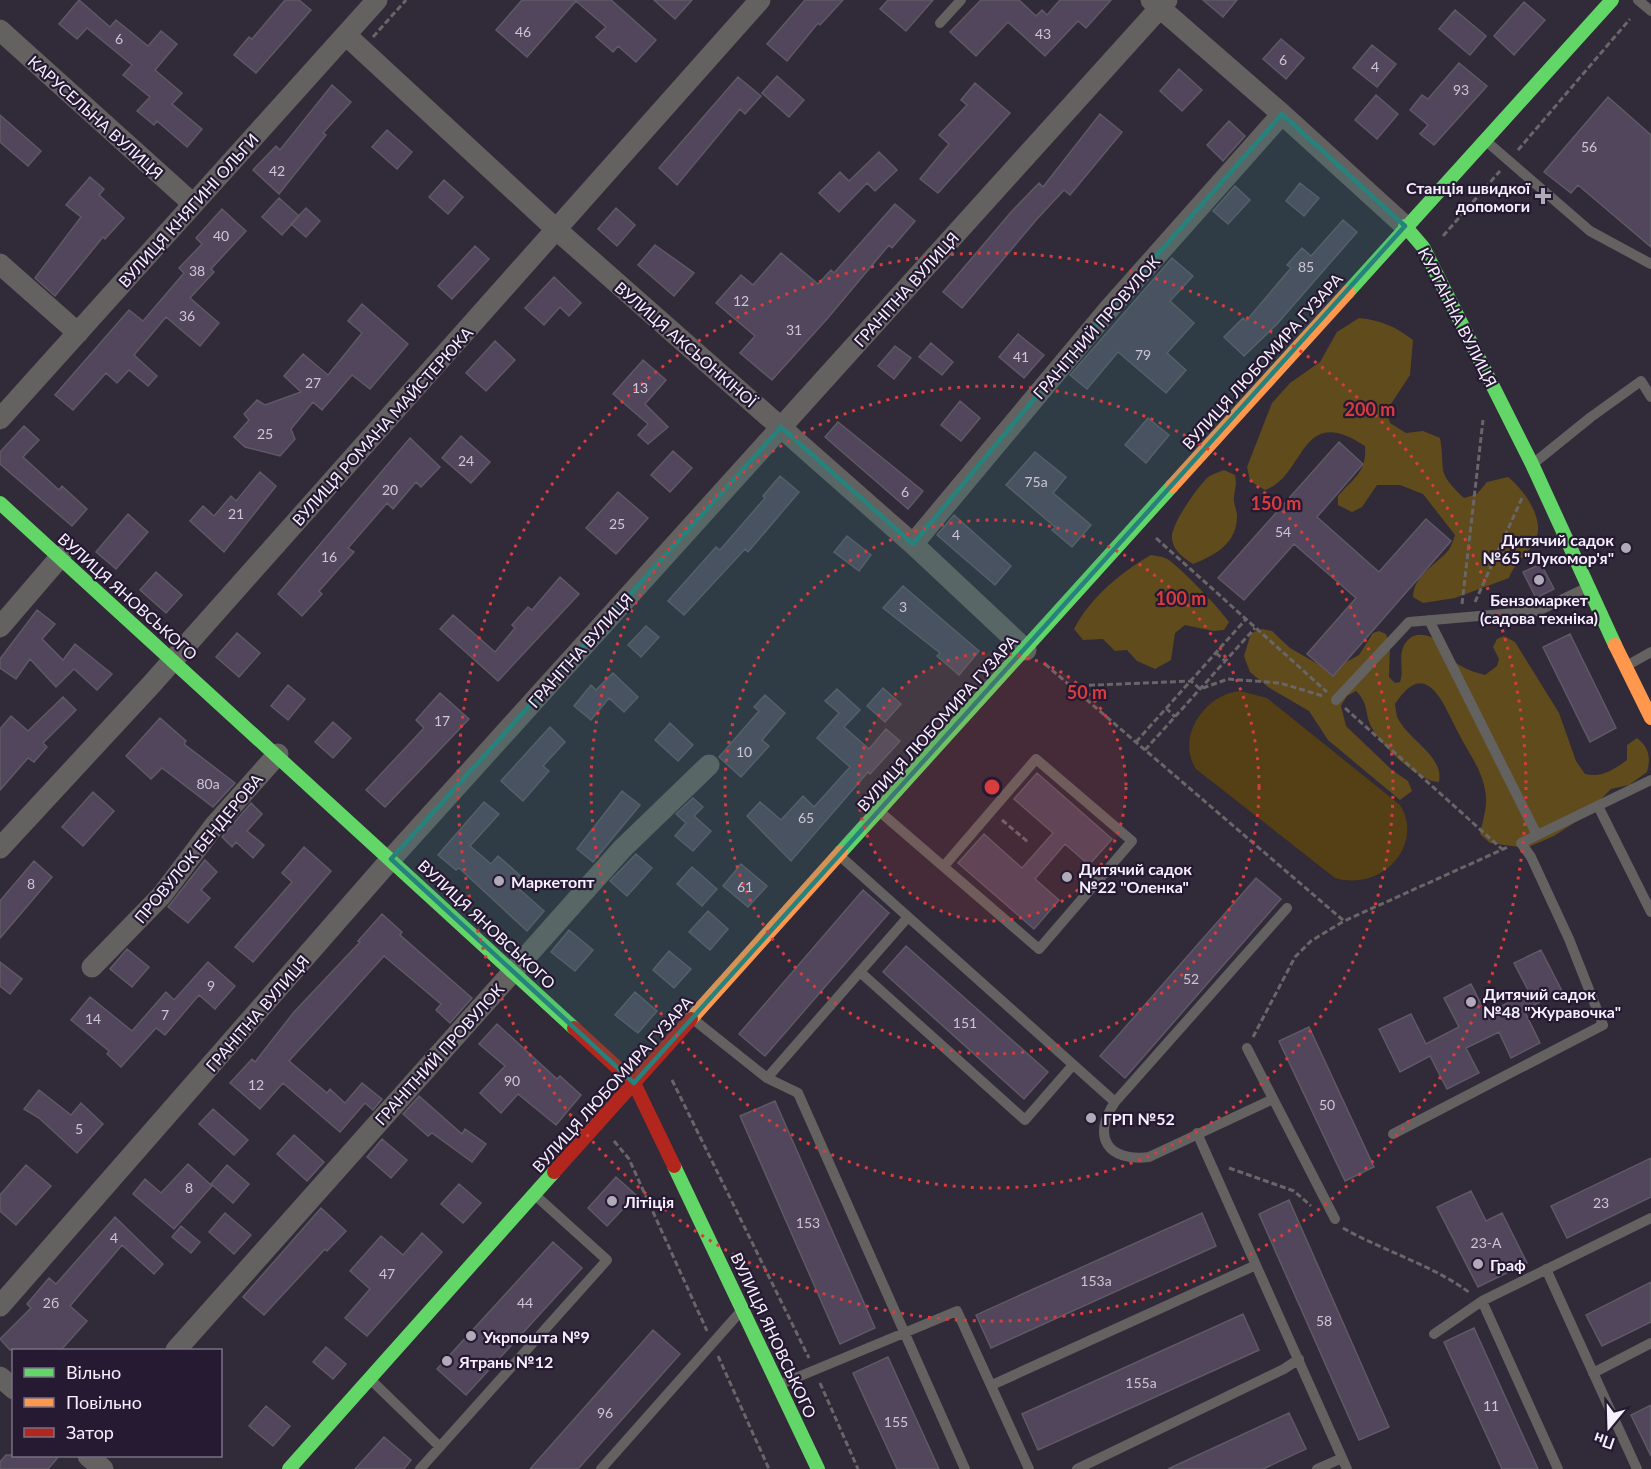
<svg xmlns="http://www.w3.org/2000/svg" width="1651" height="1469" viewBox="0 0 1651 1469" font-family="Lato,sans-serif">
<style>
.green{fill:#544014}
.forest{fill:#604b1d}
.building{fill:#51465b;stroke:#5f5965;stroke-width:1.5}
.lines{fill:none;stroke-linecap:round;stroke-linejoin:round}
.path{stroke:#686668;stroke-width:3;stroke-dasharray:6 3;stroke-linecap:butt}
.lane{stroke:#646161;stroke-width:10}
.street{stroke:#646161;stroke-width:21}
.fast{stroke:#63d668;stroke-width:14}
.slow{stroke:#ff974d;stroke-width:14}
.jam{stroke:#b3261e;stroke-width:14}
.marked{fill:#26827c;fill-opacity:0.2;stroke:#26827c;stroke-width:4.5;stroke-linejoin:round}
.ring{fill:none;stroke:#d93c3d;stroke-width:3;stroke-dasharray:3 6}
.poi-dot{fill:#b1abb9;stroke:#261a33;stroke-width:2}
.labels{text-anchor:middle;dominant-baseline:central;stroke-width:4.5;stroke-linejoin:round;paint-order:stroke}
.number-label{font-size:14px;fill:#cdc6d5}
.street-label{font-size:16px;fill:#f6f0fe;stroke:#261a33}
.poi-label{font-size:16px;font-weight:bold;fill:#f6f0fe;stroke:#261a33;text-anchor:start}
.centre{fill:#d93c3d;stroke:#261a33;stroke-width:3}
.ring-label{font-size:18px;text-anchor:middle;font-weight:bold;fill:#d93c3d;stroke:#261a33;stroke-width:4.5;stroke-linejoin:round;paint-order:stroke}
</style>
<rect width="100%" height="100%" fill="#312a38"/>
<path class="green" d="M1240,691L1267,698L1400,805C1425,845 1381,892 1335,878L1196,769C1175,736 1206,694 1240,691Z"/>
<path class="forest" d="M1359,318C1381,320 1396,327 1413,340L1410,375L1387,410L1390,423L1406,433L1423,431L1440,438C1446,473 1435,470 1464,498L1477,494L1487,482L1508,477C1523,489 1545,518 1536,539C1529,554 1515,561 1509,578L1455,598L1423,603L1413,597C1414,575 1433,567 1447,552C1451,548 1453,541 1455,535L1423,494L1400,485H1377L1362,507L1352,512L1338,505V496C1353,478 1367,473 1365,446C1299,402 1306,476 1265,490L1250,481L1247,467L1272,403L1290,383L1320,362L1337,332Z
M1224,470L1235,475C1237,485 1235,488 1234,497C1233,503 1237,510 1237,516C1237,543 1216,555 1193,564C1183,557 1174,552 1172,539C1170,525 1197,488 1207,478C1212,474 1219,472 1224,470Z
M1151,555C1155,556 1161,556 1165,558C1175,561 1223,612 1229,622L1224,630L1213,631L1185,625L1175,633L1171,660L1155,669L1137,661L1127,650L1115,651L1103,639L1083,640L1074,629C1090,598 1121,572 1151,555Z
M1262,629L1272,631L1290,648L1330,671L1359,655L1373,633L1379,631L1386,634L1390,644L1389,677L1395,683L1400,682C1405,668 1396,654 1407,641C1416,630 1432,635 1441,643C1447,648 1448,657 1455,662C1464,669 1474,672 1485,675L1497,666L1499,659L1493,647L1497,639L1504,636L1515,642L1559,713L1576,761L1585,774C1602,778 1613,770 1627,760V745L1637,738C1649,747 1651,758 1647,772L1629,785L1611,789L1583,817L1554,836L1526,848L1490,843L1480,834C1482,823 1487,809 1486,797C1484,772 1470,756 1459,734C1444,706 1427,654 1395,704C1396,710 1396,717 1400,722C1412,742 1444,757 1439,782C1420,783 1381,746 1372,728C1364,714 1370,705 1356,691L1347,696L1341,706L1346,726L1392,770L1408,781L1412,791L1400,800L1328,740L1309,711L1268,687L1250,672L1244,656L1251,633Z"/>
<path class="building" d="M79,0L110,27L116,20L148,46L161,31L177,44L155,70L182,93L172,104L202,129L187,147L157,121L154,125L137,111L150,97L123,75L132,65L87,28L77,39L59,24Z
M285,0H299L311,10L256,73L234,55L249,37L252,39Z
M522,0H611L656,40L636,62L618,46L613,52L596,37L606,27L576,1L527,57L496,30Z
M654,0H692L675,19Z
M805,0H843L820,25L818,23L787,61L767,44Z
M888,0H933L906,31L880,9Z
M981,0H1019L1036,16L1042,10L1047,15L1060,0H1111L1086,28L1078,21L1045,56L1008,22L976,56L950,32Z
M1203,0H1237L1223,17Z
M1524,2L1545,20L1514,55L1494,36Z
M1455,10L1486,36L1470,55L1439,29Z
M1281,39L1304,58L1286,79L1263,59Z
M1372,45L1396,64L1377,87L1353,68Z
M1459,63L1487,86L1434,145L1420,134L1428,125L1410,110L1422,95L1428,99Z
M1179,69L1202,90L1182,111L1160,91Z
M777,76L804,100L789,117L762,93Z
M738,77L761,96L745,114L740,109L677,185L659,168Z
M975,83L1010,113L938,193L920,179L949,144L939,135L967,105L961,100Z
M332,85L351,102L323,133L326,135L279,194L253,170L276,146L280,150Z
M1376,95L1398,114L1377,139L1355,120Z
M1608,97L1651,135V247L1578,185L1571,193L1544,172Z
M1100,114L1122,132L1070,195L1064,190L1037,219L962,308L943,292L1012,211L1039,183L1043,187Z
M0,115L41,151L28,166L0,142Z
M1229,121L1245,136L1223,161L1207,145Z
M387,130L412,152L397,169L372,147Z
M879,152L897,170L875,191L867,183L839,212L819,193L840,172L849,181Z
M90,177L104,189L99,195L124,218L105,239L103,237L55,296L35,278L81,217L66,205Z
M444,180L463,197L448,214L429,197Z
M1300,183L1319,198L1304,216L1286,201Z
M1235,186L1250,200L1228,224L1213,211Z
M279,198L299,216L282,235L262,217Z
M895,204L915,221L892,248L889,245L827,319L772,380L740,353L755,336L716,303L741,275L753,285L781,253L818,284L831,270L834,273Z
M306,208L320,221L306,237L291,224Z
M616,208L635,225L617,246L598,229Z
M222,209L246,231L211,269L214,272L190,298L219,323L200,346L166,317L134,355L157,376L148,386L129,370L117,383L106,373L73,410L55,395L129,310L143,321L184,273L179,268L202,244L196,238Z
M1343,220L1357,232L1277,324L1244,356L1224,337L1243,318L1246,321L1291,268L1287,265L1302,248L1311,256Z
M655,245L694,273L674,296L638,265Z
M475,246L489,259L452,299L438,286Z
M1172,258L1193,276L1170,301L1194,323L1167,353L1186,370L1166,393L1118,352L1087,389L1070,375Z
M554,277L581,303L569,316L560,307L544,325L525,308Z
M362,304L408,344L370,389L352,375L322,410L313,402L291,429L295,439L280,456L245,447L234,437L249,420L244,414L257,400L265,405L301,392L284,376L303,354L328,375L362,333L348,321Z
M1018,334L1044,355L1024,378L999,357Z
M495,341L515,360L486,391L466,373Z
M931,343L953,362L942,375L919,357Z
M895,346L911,358L894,379L878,366Z
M643,360L666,380L645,404L668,427L648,444L638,435L648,424L613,394Z
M960,401L980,418L961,441L941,425Z
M1148,418L1169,435L1146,463L1125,445Z
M838,422L923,491L908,509L825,437Z
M24,426L39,440L23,457L59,490L62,486L87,509L72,526L0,464V452Z
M461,436L490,462L471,483L442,458Z
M410,438L440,467L421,487L416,482L393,509L387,503L348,548L354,552L319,591L322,594L302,616L278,594Z
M1339,442L1363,464L1317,517L1379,572L1426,519L1451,541L1333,676L1307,654L1356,598L1294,544L1244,600L1218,578Z
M673,451L692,468L670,492L651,475Z
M1035,452L1066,477L1053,493L1091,525L1072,547L1052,530L1055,527L1006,485Z
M260,472L276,486L224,552L190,521L203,506L214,516L231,496L236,501Z
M780,476L799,492L748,552L745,549L684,615L668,601L716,547L720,550L765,498L763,496Z
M618,492L648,518L616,554L586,528Z
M128,514L148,532L116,569L96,552Z
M954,515L1011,566L995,585L937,535Z
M847,536L871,555L859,571L834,552Z
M1541,564L1554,589L1536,598L1523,572Z
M156,572L182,595L166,613L140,590Z
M560,577L579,594L498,681L440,629L453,615L495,652L515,628L512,625L528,607L532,610Z
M903,586L979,651L959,675L937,656L940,653L883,608Z
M37,610L55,624L42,639L63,660L75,644L112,674L97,690L74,669L56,687L30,659L16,679L0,668V659Z
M646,626L659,637L641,657L628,645Z
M237,633L260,653L239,677L216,657Z
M1570,634L1616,728L1590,742L1543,647Z
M613,673L638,697L624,712L609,698L591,720L574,706L591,685L596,690Z
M288,685L305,699L288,720L271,706Z
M883,688L901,704L885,722L867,706Z
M837,689L860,710L844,727L869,749L886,729L900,741L870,774L868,772L791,861L747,816L760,802L781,820L803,796L814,807L850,767L817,738L839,713L825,701Z
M440,693L469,719L385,807L366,790L424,728L416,720Z
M765,695L785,713L762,740L769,746L741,777L719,757L759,711L754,707Z
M63,697L76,710L43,743L47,747L34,762L28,758L0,790V729L11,716L28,731Z
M160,718L186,741L184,744L235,783L213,807L162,768L151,779L126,756Z
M333,722L351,738L333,758L315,742Z
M670,723L693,745L678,761L655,740Z
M550,727L565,742L543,766L549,771L523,801L501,781Z
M1037,773L1112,839L1089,865L1065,844L1035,879L1059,900L1034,929L958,863L984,834L1022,868L1053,833L1014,799Z
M622,791L640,805L593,862L577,849Z
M93,792L114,811L83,846L62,827Z
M693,798L703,807L694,816L711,831L693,851L675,836L686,823L676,814Z
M484,802L499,814L470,846L491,864L498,856L524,879L517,887L544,911L527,931L459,868L456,870L438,855Z
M251,803L262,814L247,831L264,845L253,858L236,842L232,847L222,837Z
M304,847L331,871L253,962L235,947L292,882L282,873Z
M636,854L652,868L627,896L610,881Z
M205,860L217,872L201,890L210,898L188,923L168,907Z
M34,861L52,877L0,938V901Z
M741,864L767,886L748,907L723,886Z
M692,867L717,889L702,906L677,884Z
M1256,878L1281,899L1125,1078L1100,1056Z
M863,890L889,913L765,1056L739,1034Z
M708,911L728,929L710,950L689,932Z
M382,914L402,932L400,935L472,998L450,1023L436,1010L441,1004L384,956L289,1061L327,1093L330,1089L345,1103L362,1083L382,1099L373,1110L365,1103L340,1132L283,1083L260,1109L230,1083L252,1059L255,1062L294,1012L360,942L358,941Z
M569,930L593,950L575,971L551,952Z
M906,946L1048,1072L1024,1099L883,972Z
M127,949L149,967L132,987L110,969Z
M1541,950L1562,991L1524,1010L1540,1043L1511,1058L1499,1032L1466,1048L1479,1073L1447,1089L1430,1056L1400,1072L1379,1029L1411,1014L1426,1044L1459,1027L1444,998L1471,984L1486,1014L1529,992L1514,963Z
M669,951L691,969L674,988L653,970Z
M0,962L22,979L10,994L0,986Z
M208,962L235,986L215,1009L199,995L165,1035L156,1028L121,1067L107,1054L109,1051L71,1020L90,997L132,1031L166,992L174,1000Z
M635,992L657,1011L638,1033L615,1015Z
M497,1024L557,1079L560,1076L581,1095L556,1125L518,1094L501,1113L480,1093L505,1066L479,1044Z
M1309,1027L1374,1167L1345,1181L1279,1041Z
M39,1090L71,1115L81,1103L103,1124L77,1153L39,1118L24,1109Z
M419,1096L462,1134L465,1129L486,1144L472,1162L432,1133L428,1136L403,1114Z
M775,1101L875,1328L840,1344L740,1116Z
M213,1109L248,1140L234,1155L199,1124Z
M294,1135L324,1162L307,1181L277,1154Z
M382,1139L407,1160L391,1178L367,1157Z
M1651,1158V1197L1567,1238L1551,1206Z
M188,1164L212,1186L174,1229L133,1194L145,1179L161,1193Z
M26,1165L51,1186L16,1225L0,1211V1195Z
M227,1165L249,1184L233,1203L211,1184Z
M616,1177L636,1195L607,1226L588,1208Z
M459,1184L481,1203L463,1223L441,1204Z
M1471,1191L1486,1221L1502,1213L1527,1263L1478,1287L1437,1207Z
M1289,1200L1389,1427L1359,1440L1259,1214Z
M321,1208L346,1231L327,1251L325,1249L264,1315L243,1297Z
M225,1213L251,1235L234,1254L209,1232Z
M1202,1213L1216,1246L991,1348L976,1315Z
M115,1217L163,1264L154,1274L122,1245L70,1306L87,1321L61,1350H10L0,1339L31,1308L27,1304L49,1278L56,1284Z
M181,1226L200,1242L191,1253L172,1237Z
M422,1233L442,1252L367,1336L345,1318L370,1289L350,1271L381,1236L403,1255Z
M553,1242L582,1268L466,1395L437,1369Z
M1651,1282V1322L1602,1346L1586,1315Z
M1243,1314L1259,1350L1038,1450L1022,1414Z
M1474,1328L1538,1469H1502L1444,1342Z
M653,1330L680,1354L578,1469H530Z
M326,1347L346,1364L333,1379L313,1362Z
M888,1357L939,1469H897L853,1373Z
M1651,1405V1456L1631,1415Z
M266,1406L290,1426L273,1446L249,1426Z
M1289,1413L1306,1449L1263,1469H1168Z
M384,1437L411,1460L404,1469H355Z
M6,1455H60L48,1469H0V1462Z"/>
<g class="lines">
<path class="path" d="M373,37L406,0
M1518,150L1630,19
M1443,236L1500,171
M1156,538L1327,692
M1475,602L1522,498
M1462,604L1483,420
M1216,653L1225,661
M1045,664L1344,921L1508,847
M1071,686L1191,681L1200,689L1228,679L1280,683L1323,696
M1166,708L1175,717
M1345,708L1502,849
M1136,742L1246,619
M1145,750L1255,628
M1002,820L1028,842
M1253,1037L1295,957L1311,941L1344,921
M672,1080L809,1358
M614,1141L629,1159L707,1331
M1229,1168L1294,1191L1311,1206
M1343,1228C1385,1252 1431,1264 1470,1293
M718,1356L769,1469
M820,1383L858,1469"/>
<path class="lane" d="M1638,0L1651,11
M940,23L961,0
M1486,141L1590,231L1651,264
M1534,463L1591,417L1641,381L1651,397
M1429,620L1537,835
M1628,665L1651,652
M1336,700L1409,622L1538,611L1586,588
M1598,806L1651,912
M879,811L1039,949L1132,841L1036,759L944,866
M840,856L1115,1102L1287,908
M860,972L1025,1120L1073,1065
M693,1019L767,1078L908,917
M1247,1048L1335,1219
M767,1078L798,1093L965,1469
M1115,1102C1091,1137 1108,1162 1149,1157L1271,1100
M1197,1133L1347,1469
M1393,1134L1603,1025L1569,939L1531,857L1521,843L1651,780
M1546,1269L1637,1469
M1482,1301L1558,1469
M1434,1334L1482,1301L1651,1218
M1593,1373L1651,1343
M371,1380L440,1447
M781,1384L957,1311L1029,1469
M992,1385L1256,1265
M420,1469L607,1260L535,1195
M601,1469L741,1311
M1077,1469L1284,1369L1299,1359
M1317,1469L1342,1458"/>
<path class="street" d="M1151,0L1282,114L1405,226
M0,30L192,203
M347,36L558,231L913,544L1026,650
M0,264L78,333
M0,419L377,0
M913,544L1109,309L1282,114
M0,627L61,556
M0,848L150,686L760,0
M92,967L162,895L214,826L278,754
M0,1306L391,859L1167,0
M176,1350L622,849L709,765
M0,1377L14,1389
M88,1456L103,1469"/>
<path class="fast" d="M1405,226L1423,247L1532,464L1615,645
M1348,292L1612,0
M0,503L574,1028
M841,852L1172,486
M674,1166L818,1469
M289,1469L554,1172"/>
<path class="slow" d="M1172,486L1348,292
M1615,645L1651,718
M691,1019L841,852"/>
<path class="jam" d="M574,1028L634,1083L674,1166
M554,1172L691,1019"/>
</g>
<path class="marked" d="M1282,114L1405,226L634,1083L391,859L781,427L913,544L1109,309Z"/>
<circle cx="992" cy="787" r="134" fill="#d93c3d" fill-opacity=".12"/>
<g class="ring">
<circle cx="992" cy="787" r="134"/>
<circle cx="992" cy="787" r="267"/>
<circle cx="992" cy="787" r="401"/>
<circle cx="992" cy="787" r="534"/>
</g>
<g class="poi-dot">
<path d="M1540 187h6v6h6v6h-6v6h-6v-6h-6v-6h6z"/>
<circle cx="1626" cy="548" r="6"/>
<circle cx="1539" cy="580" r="6"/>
<circle cx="1067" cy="877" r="6"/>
<circle cx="499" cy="881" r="6"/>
<circle cx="1471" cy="1002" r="6"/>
<circle cx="1091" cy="1118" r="6"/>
<circle cx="612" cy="1201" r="6"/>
<circle cx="1478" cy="1264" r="6"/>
<circle cx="471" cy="1336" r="6"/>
<circle cx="447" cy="1361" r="6"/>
</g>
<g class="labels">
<g class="number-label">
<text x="523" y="31">46</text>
<text x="1043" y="33">43</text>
<text x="119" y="38">6</text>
<text x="1283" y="59">6</text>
<text x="1375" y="66">4</text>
<text x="1461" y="89">93</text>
<text x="1589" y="146">56</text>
<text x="277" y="170">42</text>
<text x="221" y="235">40</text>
<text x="1306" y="266">85</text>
<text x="197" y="270">38</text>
<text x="741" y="300">12</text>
<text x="187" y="315">36</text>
<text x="794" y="329">31</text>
<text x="1143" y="354">79</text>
<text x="1021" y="356">41</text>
<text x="313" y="382">27</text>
<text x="640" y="387">13</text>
<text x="265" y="433">25</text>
<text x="466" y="460">24</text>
<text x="1036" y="481">75а</text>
<text x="390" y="489">20</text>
<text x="905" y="491">6</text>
<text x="236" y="513">21</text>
<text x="617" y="523">25</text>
<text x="1283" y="531">54</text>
<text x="956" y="534">4</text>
<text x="329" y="556">16</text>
<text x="903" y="606">3</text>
<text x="442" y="720">17</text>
<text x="744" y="751">10</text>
<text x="208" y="783">80а</text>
<text x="806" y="817">65</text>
<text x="31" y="883">8</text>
<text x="745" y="886">61</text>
<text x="1191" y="978">52</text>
<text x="211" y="985">9</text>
<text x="165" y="1014">7</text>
<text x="93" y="1018">14</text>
<text x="965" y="1022">151</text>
<text x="512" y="1080">90</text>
<text x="256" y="1084">12</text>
<text x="1327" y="1104">50</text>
<text x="79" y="1128">5</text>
<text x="189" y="1187">8</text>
<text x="1601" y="1202">23</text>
<text x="808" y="1222">153</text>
<text x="114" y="1237">4</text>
<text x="1486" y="1242">23-А</text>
<text x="387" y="1273">47</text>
<text x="1096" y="1280">153а</text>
<text x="51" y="1302">2б</text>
<text x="525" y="1302">44</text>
<text x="1324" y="1320">58</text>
<text x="1141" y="1382">155а</text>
<text x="1491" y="1405">11</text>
<text x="605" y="1412">96</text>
<text x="896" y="1421">155</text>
</g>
<g class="street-label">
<text transform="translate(96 117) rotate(42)">КАРУСЕЛЬНА ВУЛИЦЯ</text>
<text transform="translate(188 210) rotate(-48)">ВУЛИЦЯ КНЯГИНІ ОЛЬГИ</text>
<text transform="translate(906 289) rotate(-48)">ГРАНІТНА ВУЛИЦЯ</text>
<text transform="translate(1458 317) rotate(63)">КУРГАННА ВУЛИЦЯ</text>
<text transform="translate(1096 327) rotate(-49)">ГРАНІТНИЙ ПРОВУЛОК</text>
<text transform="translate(686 344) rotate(41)">ВУЛИЦЯ АКСЬОНКІНОЇ</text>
<text transform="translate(1262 361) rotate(-48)">ВУЛИЦЯ ЛЮБОМИРА ГУЗАРА</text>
<text transform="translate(382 426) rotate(-48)">ВУЛИЦЯ РОМАНА МАЙСТЕРЮКА</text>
<text transform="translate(128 596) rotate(42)">ВУЛИЦЯ ЯНОВСЬКОГО</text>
<text transform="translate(580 650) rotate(-48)">ГРАНІТНА ВУЛИЦЯ</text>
<text transform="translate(937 723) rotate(-48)">ВУЛИЦЯ ЛЮБОМИРА ГУЗАРА</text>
<text transform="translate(198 848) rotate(-50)">ПРОВУЛОК БЕНДЕРОВА</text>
<text transform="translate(487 924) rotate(43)">ВУЛИЦЯ ЯНОВСЬКОГО</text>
<text transform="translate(257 1013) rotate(-49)">ГРАНІТНА ВУЛИЦЯ</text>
<text transform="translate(439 1054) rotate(-48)">ГРАНІТНИЙ ПРОВУЛОК</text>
<text transform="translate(612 1084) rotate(-48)">ВУЛИЦЯ ЛЮБОМИРА ГУЗАРА</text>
<text transform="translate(774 1335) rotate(65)">ВУЛИЦЯ ЯНОВСЬКОГО</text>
</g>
<g class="poi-label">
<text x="1530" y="187" text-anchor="end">Станція швидкої<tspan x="1530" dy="18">допомоги</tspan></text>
<text x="1614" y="539" text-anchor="end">Дитячий садок<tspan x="1614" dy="18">№65 "Лукомор'я"</tspan></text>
<text x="1539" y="599" text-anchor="middle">Бензомаркет<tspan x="1539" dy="18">(садова техніка)</tspan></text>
<text x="1079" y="868">Дитячий садок<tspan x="1079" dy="18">№22 "Оленка"</tspan></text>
<text x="511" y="881">Маркетопт</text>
<text x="1483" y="993">Дитячий садок<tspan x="1483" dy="18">№48 "Журавочка"</tspan></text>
<text x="1103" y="1118">ГРП №52</text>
<text x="624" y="1201">Літіція</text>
<text x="1490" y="1264">Граф</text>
<text x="483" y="1336">Укрпошта №9</text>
<text x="459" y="1361">Ятрань №12</text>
</g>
</g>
<circle cx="992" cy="787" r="9" class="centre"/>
<g class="ring-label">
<text x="1370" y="416">200 m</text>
<text x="1276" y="510">150 m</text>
<text x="1181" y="605">100 m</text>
<text x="1087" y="699">50 m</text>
</g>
<rect x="12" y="1349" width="210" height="108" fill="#261a33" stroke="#797084" stroke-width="1.5"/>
<rect x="24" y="1368" width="30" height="9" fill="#63d668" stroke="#797084" stroke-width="1.5"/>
<text x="66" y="1379" font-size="18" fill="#f6f0fe">Вільно</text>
<rect x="24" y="1398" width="30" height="9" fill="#ff974d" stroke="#797084" stroke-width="1.5"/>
<text x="66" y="1409" font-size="18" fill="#f6f0fe">Повільно</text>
<rect x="24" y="1428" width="30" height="9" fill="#b3261e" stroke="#797084" stroke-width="1.5"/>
<text x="66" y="1439" font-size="18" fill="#f6f0fe">Затор</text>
<g transform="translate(1609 1427) rotate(199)" stroke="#261a33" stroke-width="4.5" paint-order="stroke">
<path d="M0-4.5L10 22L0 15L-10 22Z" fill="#f6f0fe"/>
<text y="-9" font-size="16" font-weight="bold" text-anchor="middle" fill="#f6f0fe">Пн</text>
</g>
</svg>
